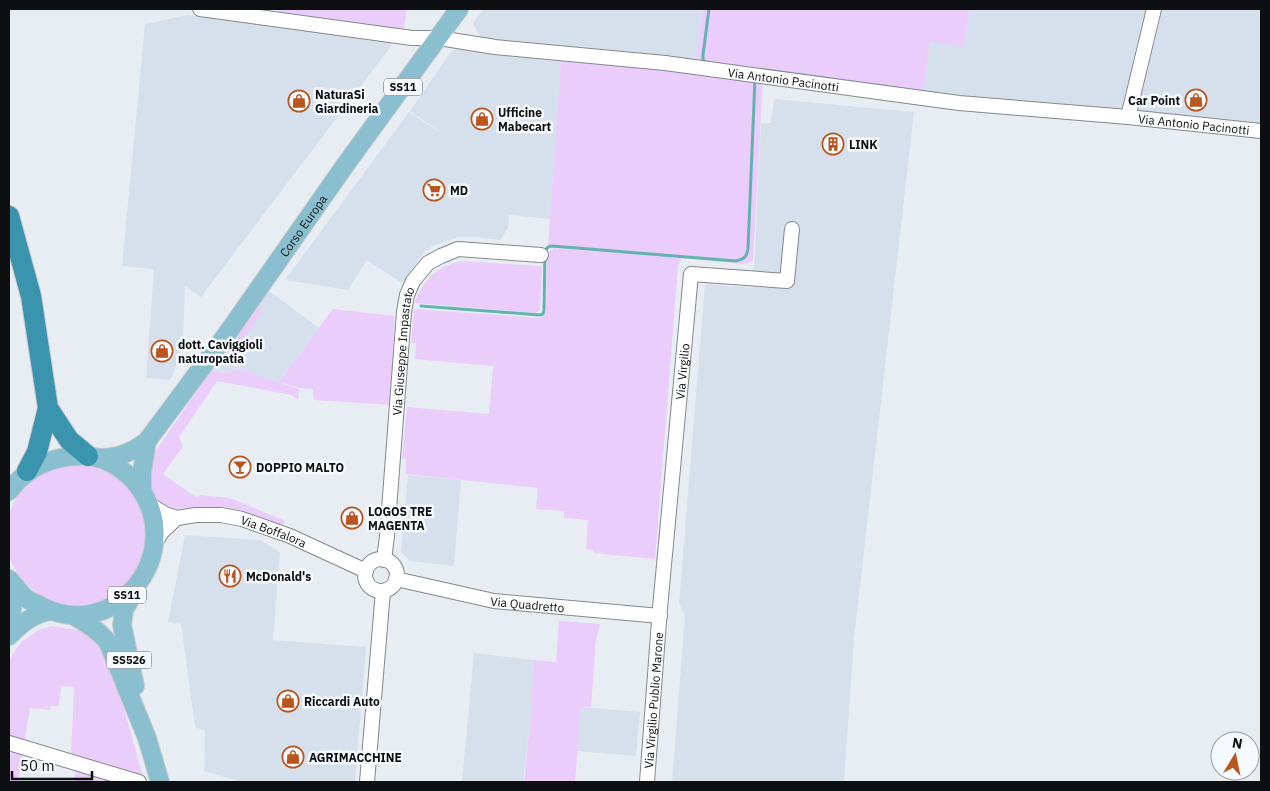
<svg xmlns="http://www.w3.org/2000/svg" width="1270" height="791" viewBox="0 0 1270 791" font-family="'IBM Plex Sans',sans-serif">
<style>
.built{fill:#d6e0ec}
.green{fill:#eacdfb}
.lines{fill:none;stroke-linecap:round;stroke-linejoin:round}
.stream{stroke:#63b3ae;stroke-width:3}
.minor-casing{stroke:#83888d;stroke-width:16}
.major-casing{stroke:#cacacb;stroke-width:20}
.highway-casing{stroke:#cacacb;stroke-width:22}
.minor{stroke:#fff;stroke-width:14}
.major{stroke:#89bfce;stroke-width:18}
.highway{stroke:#3a94ae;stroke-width:20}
.labels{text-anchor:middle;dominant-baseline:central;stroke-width:5;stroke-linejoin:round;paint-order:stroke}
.shield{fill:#f6faff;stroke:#535658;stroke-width:1}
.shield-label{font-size:11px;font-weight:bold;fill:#0d0f11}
.street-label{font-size:12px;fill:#0d0f11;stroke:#f6faff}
.poi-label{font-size:12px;font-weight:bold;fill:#0d0f11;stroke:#f6faff;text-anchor:start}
</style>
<rect width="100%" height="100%" fill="#e8edf3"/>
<path class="built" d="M484,9H703L696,61L481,39L473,23Z
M969,9H1261V126L923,95L930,42L964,46Z
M188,15L395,41L201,297L185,286L183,341L173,375L170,380L146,378L154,269L122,266L145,24Z
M461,46L561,58L550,219L509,215L508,228L500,240L476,237H458L433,246L425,251L402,283L367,260L348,290L285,280L409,112L450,139L410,111L450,53Z
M774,99L914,112L854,639L844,782H672L685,615L679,604L705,284L753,288L761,123H771Z
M268,290L319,328L278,383L238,369L226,373L211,371Z
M408,475L461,480L454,566L410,561L401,552Z
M185,535L260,540L280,552L273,640L366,647L355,782H241L204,771L205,731L195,727L181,624L168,622Z
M474,653L534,660L530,723L523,782H462Z
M581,707L640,712L636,756L577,751Z"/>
<path class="green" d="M278,9H407L404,28L392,31L277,13Z
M703,9H969L964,47L930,42L923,95L696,61Z
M561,58L763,79L753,260L749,263L743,264L682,258L678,266L655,559L593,553V550L586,549L588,520L564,518V511L536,509L538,488L406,474V459L402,458L407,407L489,414L493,366L415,359L416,343H411L414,309L540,318L545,314L546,309L547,253L554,248L641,255L548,246Z
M462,261L542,266L540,310L536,313L415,303C423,280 437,266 462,261Z
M259,303L261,315L233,353L222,354Z
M333,309L394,316L392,405L314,400L313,389L300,388L279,382Z
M238,369L299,389L298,400L292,395L217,381L179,437L183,446L163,474L197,498L200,495L230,498L285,521L284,524L278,525L195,508L171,509L160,504L153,496L150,488L152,456L211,371L226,373Z
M6 535a70 70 0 1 1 140 0a70 70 0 1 1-140 0Z
M559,621L600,624L596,639L591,707H581L575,782H524L530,723L534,660L556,662Z
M51,626L84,631L98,640L115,677L144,780L71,756L74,687L61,686L59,706H51L50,710L30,708L24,744L9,739V660L21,642L39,630Z
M9,751L22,755L18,782H9Z
M76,769L121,782H74Z"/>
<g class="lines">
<path class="stream" d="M707,63L703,60V55L709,9
M421,306L540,315L543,314L544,310L545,251L548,247L552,246L736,261C744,259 747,257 748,248L755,78"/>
<g class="minor-casing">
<g id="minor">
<path id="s1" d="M200,9L412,38H439L495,47L665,63L959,103L1128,117L1261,131"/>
<path d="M1128,117L1154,9"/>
<path id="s2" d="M149,504L165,514L177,518L196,515H221L242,519L290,536L366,571"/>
<path d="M155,543L162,532L177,518"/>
<circle cx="381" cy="575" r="16"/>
<path id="s3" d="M384,560L387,536L404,312L407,295L413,281L428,263L441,256L458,249L541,255"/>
<path id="s4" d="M396,579L494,601L660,616"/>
<path d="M9,743L139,782"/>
<path d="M367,782L383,591"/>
<path id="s5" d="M647,782L660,608L691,274L787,281L792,229"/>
</g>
</g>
<g class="major-casing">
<g id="major">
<path id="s6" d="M96,458C118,458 129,454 147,441L229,331L346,164L459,9"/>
<path d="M142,490V472L147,441"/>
<path d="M9,491C28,466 53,455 85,456C103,456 122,468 134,481C192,548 117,646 41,606C36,603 31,602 27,599C20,594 15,585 9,579"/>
<path d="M9,580L13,599L9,636"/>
<path d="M135,591L124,610L122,625L135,686"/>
<path d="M72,615C86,623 98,630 108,642L147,738L160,782"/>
<path d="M9,636C21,624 34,613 51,611"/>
</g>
</g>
<g class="highway-casing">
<path id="highway" d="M9,216L31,296L48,408L69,440L88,456
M27,471L37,452L48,408"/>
</g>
<use href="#minor" class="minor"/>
<use href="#major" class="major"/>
<use href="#highway" class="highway"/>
</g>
<defs>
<g id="shop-ring" transform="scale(1.125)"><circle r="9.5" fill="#f6faff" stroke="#b9561e" stroke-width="1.5"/><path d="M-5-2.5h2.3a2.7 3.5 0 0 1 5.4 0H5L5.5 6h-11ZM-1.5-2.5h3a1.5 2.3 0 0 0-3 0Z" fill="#b9561e"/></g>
<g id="building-ring" transform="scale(1.125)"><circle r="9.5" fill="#f6faff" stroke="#b9561e" stroke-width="1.5"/><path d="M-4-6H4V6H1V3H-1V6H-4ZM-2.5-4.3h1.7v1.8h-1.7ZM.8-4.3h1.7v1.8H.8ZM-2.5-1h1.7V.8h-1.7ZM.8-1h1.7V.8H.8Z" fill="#b9561e"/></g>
<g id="supermarket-ring" transform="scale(1.125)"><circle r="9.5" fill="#f6faff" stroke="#b9561e" stroke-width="1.5"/><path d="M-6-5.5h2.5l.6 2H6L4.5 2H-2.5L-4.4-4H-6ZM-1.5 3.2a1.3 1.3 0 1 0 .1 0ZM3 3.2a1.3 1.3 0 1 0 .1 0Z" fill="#b9561e"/></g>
<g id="bar-ring" transform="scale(1.125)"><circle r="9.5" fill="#f6faff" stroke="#b9561e" stroke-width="1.5"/><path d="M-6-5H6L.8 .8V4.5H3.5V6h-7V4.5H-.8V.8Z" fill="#b9561e"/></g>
<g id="restaurant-ring" transform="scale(1.125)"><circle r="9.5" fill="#f6faff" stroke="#b9561e" stroke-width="1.5"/><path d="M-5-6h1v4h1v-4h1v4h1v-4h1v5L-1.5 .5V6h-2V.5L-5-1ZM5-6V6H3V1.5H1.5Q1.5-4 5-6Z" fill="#b9561e"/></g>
</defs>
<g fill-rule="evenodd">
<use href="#shop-ring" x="1196" y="100"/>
<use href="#shop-ring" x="299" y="101"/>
<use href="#shop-ring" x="482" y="119"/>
<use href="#building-ring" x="833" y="144"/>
<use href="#supermarket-ring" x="434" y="190"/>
<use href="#shop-ring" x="162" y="351"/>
<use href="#bar-ring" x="240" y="467"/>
<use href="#shop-ring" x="352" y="518"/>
<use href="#restaurant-ring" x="230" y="576"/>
<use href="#shop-ring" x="288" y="701"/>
<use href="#shop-ring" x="293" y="757"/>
</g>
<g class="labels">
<g class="shield">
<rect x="384" y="78.5" width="38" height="17" rx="4"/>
<rect x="108" y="586.5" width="38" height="17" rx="4"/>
<rect x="106.5" y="651.5" width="45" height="17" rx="4"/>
</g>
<g class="shield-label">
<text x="403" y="87">SS11</text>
<text x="127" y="595">SS11</text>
<text x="129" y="660">SS526</text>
</g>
<g class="street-label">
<text stroke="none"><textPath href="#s1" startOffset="588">Via Antonio Pacinotti</textPath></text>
<text stroke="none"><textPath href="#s1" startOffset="1001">Via Antonio Pacinotti</textPath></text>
<text stroke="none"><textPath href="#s6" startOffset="321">Corso Europa</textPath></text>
<text stroke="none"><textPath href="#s3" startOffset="210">Via Giuseppe Impastato</textPath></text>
<text stroke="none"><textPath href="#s5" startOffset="412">Via Virgilio</textPath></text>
<text stroke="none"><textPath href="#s2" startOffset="131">Via Boffalora</textPath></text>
<text stroke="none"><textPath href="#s4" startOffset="134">Via Quadretto</textPath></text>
<text stroke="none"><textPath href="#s5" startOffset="82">Via Virgilio Publio Marone</textPath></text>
</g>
<g class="poi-label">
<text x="315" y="94">NaturaSi<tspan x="315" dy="14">Giardineria</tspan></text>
<text x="1180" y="100" text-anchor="end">Car Point</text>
<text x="498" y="112">Ufficine<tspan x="498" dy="14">Mabecart</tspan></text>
<text x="849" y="144">LINK</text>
<text x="450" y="190">MD</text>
<text x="178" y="344">dott. Caviggioli<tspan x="178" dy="14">naturopatia</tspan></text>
<text x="256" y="467">DOPPIO MALTO</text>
<text x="368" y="511">LOGOS TRE<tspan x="368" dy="14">MAGENTA</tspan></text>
<text x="246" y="576">McDonald's</text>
<text x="304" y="701">Riccardi Auto</text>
<text x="309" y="757">AGRIMACCHINE</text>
</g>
</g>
<rect width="1270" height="791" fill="none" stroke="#0d0f11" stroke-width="20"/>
<g transform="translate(1235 756) rotate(10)"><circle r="24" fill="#f6faff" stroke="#999ca0"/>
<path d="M0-4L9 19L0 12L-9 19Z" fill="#b9561e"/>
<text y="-8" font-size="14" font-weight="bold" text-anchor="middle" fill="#0d0f11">N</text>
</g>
<path d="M12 771v8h80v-8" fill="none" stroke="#0d0f11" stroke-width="2.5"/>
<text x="20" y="771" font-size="15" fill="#0d0f11" stroke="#f6faff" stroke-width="4" paint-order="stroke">50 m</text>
</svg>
